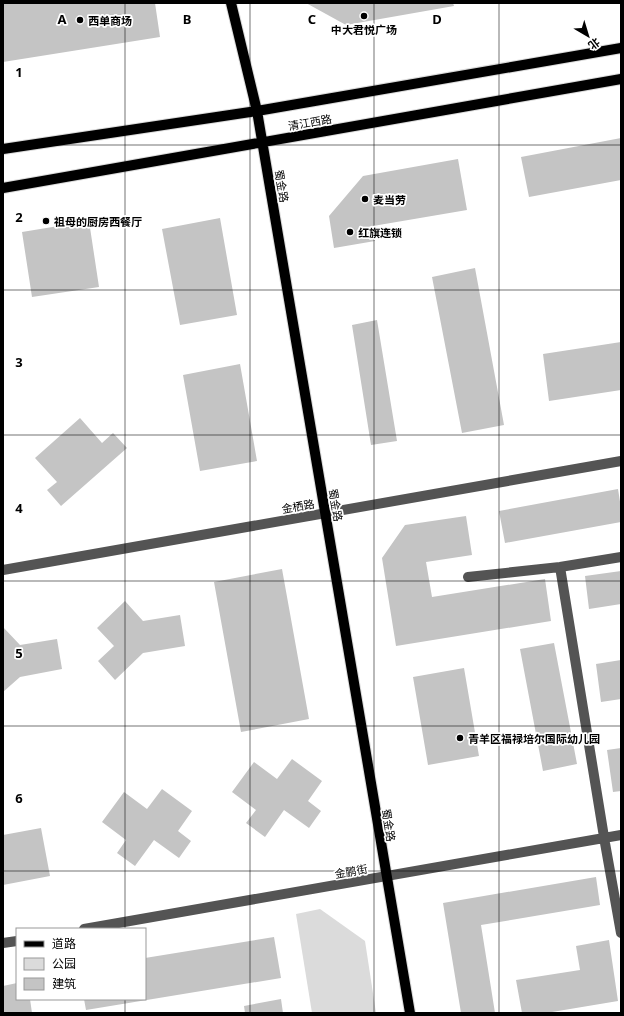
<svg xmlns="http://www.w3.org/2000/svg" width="624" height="1016" viewBox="0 0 624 1016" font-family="'Noto Sans','Noto Sans SC',sans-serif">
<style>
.green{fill:#dbdbdb}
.building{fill:#c4c4c4}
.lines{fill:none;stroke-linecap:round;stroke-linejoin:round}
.major-casing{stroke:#dbdbdb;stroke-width:12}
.minor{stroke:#545454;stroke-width:10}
.major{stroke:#000;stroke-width:10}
.grid{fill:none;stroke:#000;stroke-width:1;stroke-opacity:0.55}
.poi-dot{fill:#000;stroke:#fff;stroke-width:1.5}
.labels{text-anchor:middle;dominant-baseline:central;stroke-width:3.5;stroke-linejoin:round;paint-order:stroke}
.poi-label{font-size:11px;font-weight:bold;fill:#000;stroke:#fff;text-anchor:start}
.street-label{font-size:11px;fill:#000;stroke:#fff}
.grid-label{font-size:13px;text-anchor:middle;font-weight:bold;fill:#000;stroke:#fff;stroke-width:3.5;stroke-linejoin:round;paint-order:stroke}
</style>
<rect width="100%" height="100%" fill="#fff"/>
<path class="green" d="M320,909L365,941L376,1013H312L296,914Z"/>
<path class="building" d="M3,3H155L160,37L3,62Z
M306,3H453L454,6L346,25Z
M621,138V180L529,197L521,157Z
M458,159L467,210L373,226L375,241L334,248L329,216L363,176Z
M220,218L237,315L180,325L162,229Z
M89,221L99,287L32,297L22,232Z
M475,268L504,425L462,433L432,277Z
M377,320L397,441L371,445L352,325Z
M621,342V390L549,401L543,354Z
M240,364L257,461L200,471L183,375Z
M80,418L102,443L113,433L127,448L61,506L47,490L57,482L35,458Z
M618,489L621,508V522L505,543L499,511Z
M466,516L472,555L426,562L432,597L545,579L551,621L396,646L382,558L405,525Z
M282,569L309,719L241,732L214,582Z
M621,571V604L589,609L585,576Z
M125,601L143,621L180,615L185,646L143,653L115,680L98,661L114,646L97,628Z
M3,627L20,645L57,639L62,669L20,677L3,692Z
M554,643L577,764L543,771L520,649Z
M621,660V699L601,702L596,664Z
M464,668L479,756L428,765L413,677Z
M621,748V791L613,792L607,750Z
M292,759L322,781L308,801L321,811L309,828L284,810L265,837L246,823L256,810L232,792L254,762L277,779Z
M162,789L192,811L178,831L191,841L179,858L154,840L135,866L117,853L126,840L102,822L124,792L147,809Z
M41,828L50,876L3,885V835Z
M596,877L600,905L481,925L495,1013H461L443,903Z
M274,937L281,978L86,1010L84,999H145V958Z
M609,940L618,1001L546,1013H522L516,980L580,970L576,946Z
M17,983V999H30L32,1013H3V986Z
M281,999L283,1013H245L244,1006Z"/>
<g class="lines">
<g class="major-casing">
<path id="major" d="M231,3L257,111L410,1013
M3,149L257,111L621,48
M3,188L621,79"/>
</g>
<path class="minor" d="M560,567L605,843L621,933
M3,570L621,461
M468,577L560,567L621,557
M84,929L621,835
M3,943L17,941"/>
<use href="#major" class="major"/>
</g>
<path class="grid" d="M125,3V929M250,3V1013M374,3V1013M499,3V1013M3,145H621M3,290H621M3,435H621M3,581H621M3,726H621M3,871H621M125,999V1013"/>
<g class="poi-dot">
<circle cx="364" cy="16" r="4"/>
<circle cx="80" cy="20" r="4"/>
<circle cx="365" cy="199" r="4"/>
<circle cx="46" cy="221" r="4"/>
<circle cx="350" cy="232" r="4"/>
<circle cx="460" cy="738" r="4"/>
</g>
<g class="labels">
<g class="poi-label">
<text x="88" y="20">西单商场</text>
<text x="364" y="29" text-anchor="middle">中大君悦广场</text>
<text x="373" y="199">麦当劳</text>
<text x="54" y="221">祖母的厨房西餐厅</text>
<text x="358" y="232">红旗连锁</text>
<text x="468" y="738">青羊区福禄培尔国际幼儿园</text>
</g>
<g class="street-label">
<text transform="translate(310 122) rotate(-10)">清江西路</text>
<text transform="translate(282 186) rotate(80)">蜀金路</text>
<text transform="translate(336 505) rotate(80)">蜀金路</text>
<text transform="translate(298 506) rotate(-10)">金栖路</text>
<text transform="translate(389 825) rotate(81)">蜀金路</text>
<text transform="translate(351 871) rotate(-10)">金鹏街</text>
</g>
</g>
<g class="grid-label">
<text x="62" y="24">A</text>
<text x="187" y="24">B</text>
<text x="312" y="24">C</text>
<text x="437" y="24">D</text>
<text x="19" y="77">1</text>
<text x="19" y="222">2</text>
<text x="19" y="367">3</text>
<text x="19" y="513">4</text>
<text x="19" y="658">5</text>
<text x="19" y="803">6</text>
</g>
<rect width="624" height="1016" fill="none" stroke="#000000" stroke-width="8"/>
<rect x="16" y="928" width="130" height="72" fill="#ffffff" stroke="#999999"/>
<rect x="24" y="941" width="20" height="6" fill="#000000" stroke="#999999"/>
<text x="52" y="948" font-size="12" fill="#000000">道路</text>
<rect x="24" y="958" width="20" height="12" fill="#dbdbdb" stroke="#999999"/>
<text x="52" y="968" font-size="12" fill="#000000">公园</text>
<rect x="24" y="978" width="20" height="12" fill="#c4c4c4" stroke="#999999"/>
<text x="52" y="988" font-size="12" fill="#000000">建筑</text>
<g transform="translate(588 36) rotate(142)" stroke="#ffffff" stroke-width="3" paint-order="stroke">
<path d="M0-3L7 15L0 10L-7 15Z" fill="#000000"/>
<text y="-6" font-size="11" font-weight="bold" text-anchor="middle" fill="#000000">北</text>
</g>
</svg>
